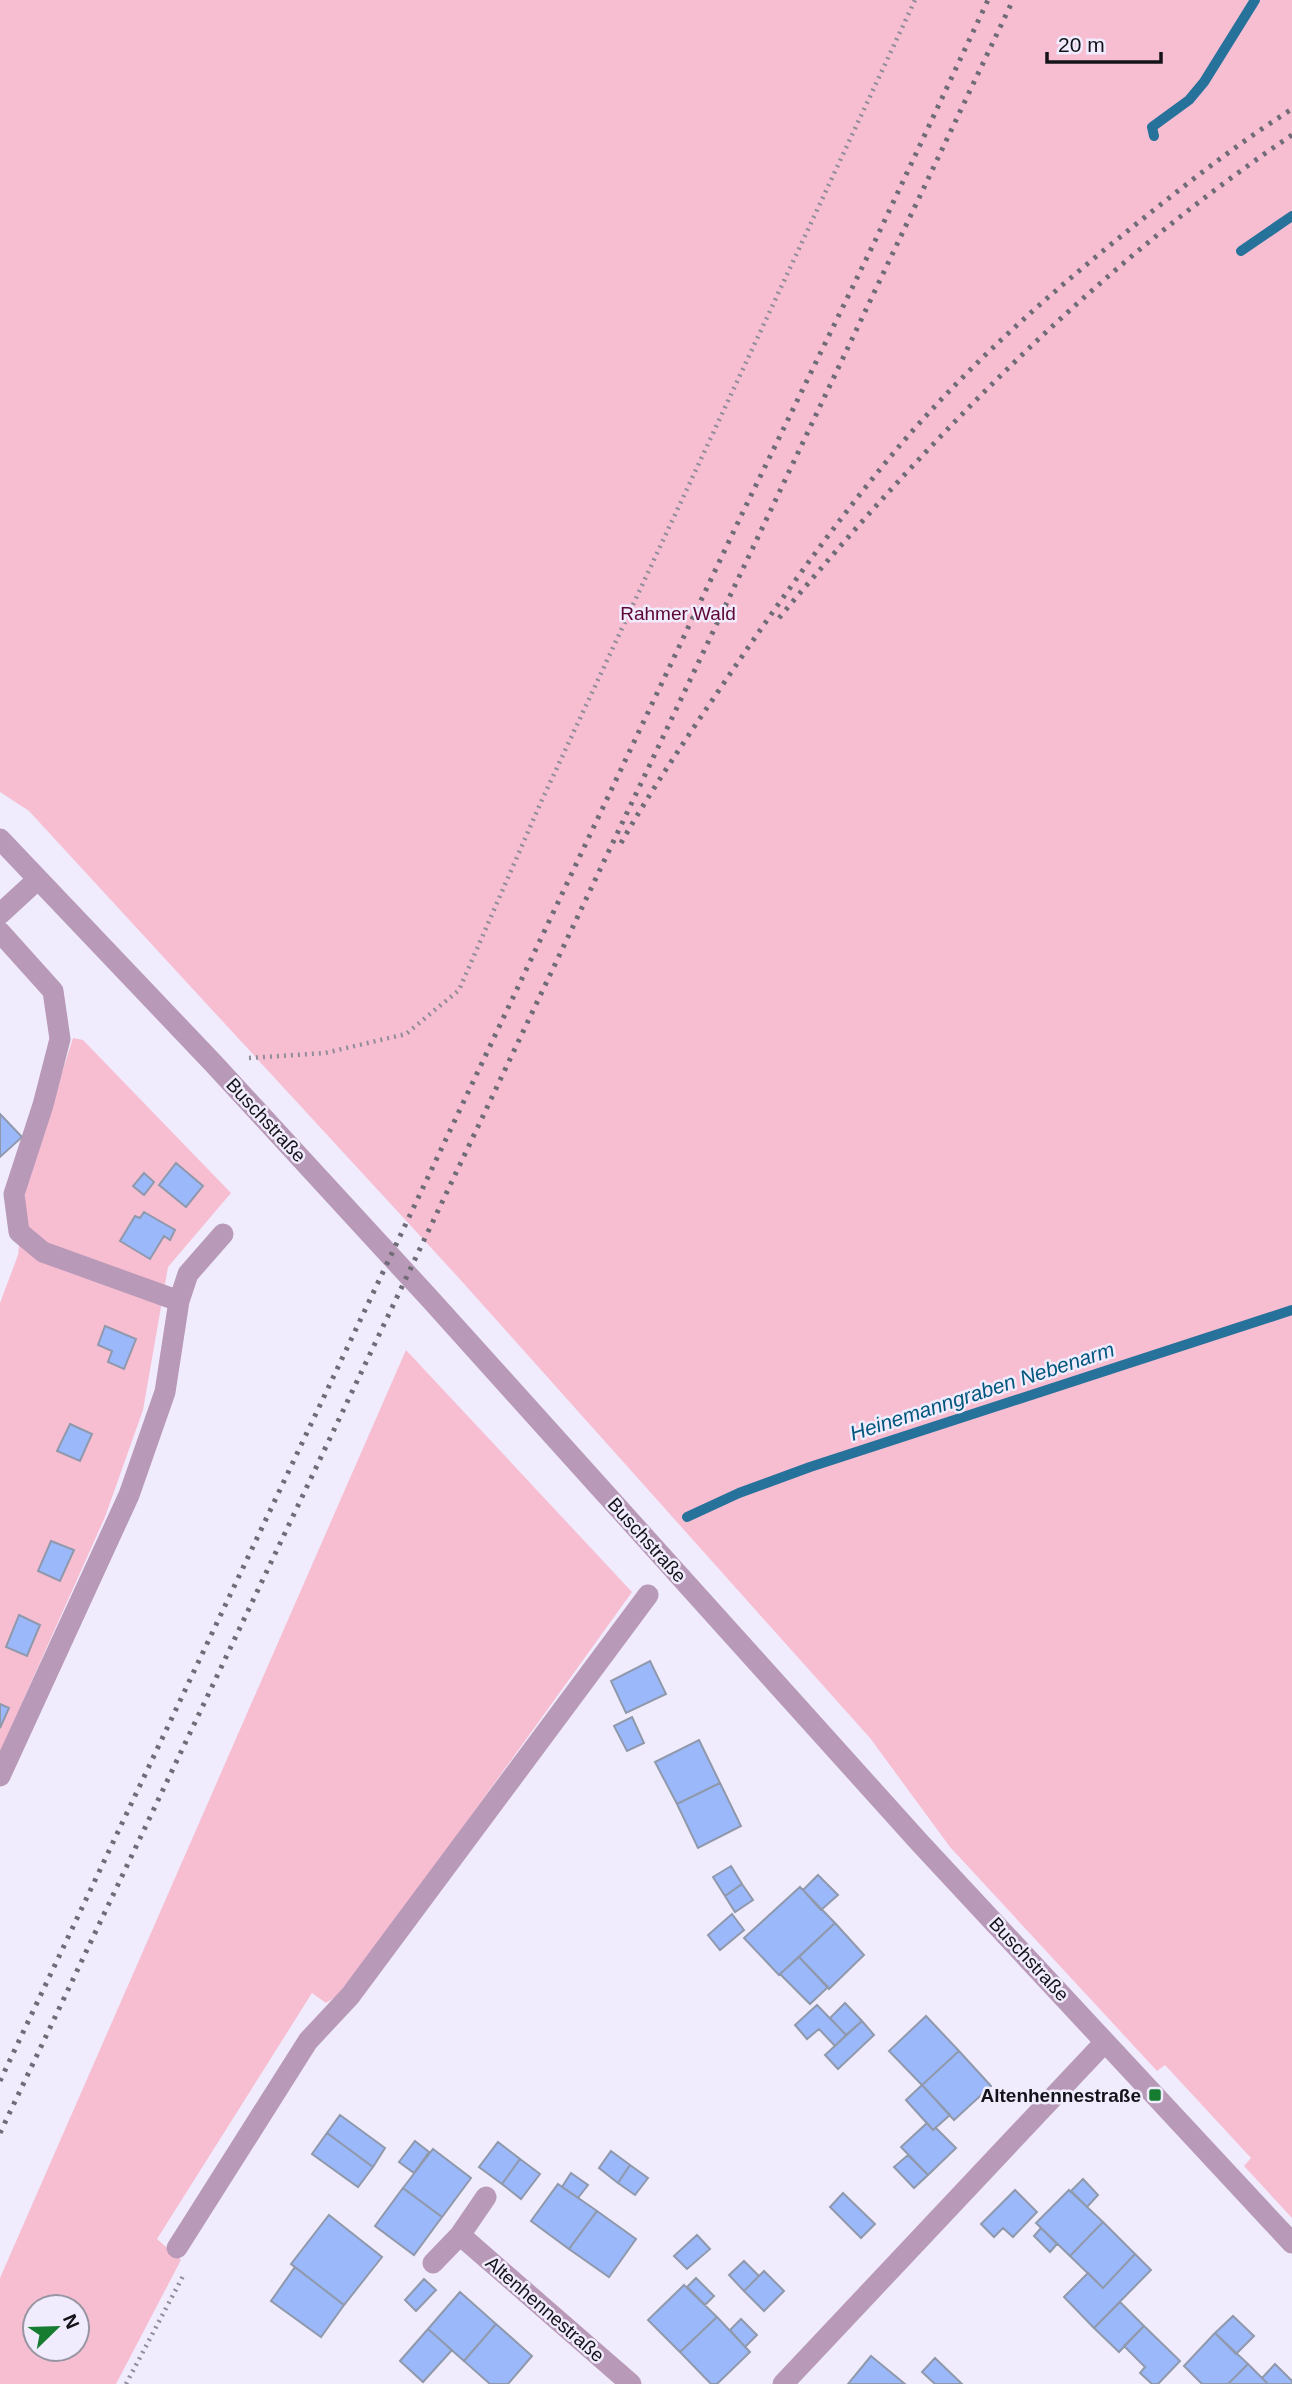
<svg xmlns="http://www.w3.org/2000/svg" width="1292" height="2384" viewBox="0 0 1292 2384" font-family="Helvetica,sans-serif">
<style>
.green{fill:#f7bed2;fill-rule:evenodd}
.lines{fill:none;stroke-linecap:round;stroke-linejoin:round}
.stream{stroke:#26729b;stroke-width:10}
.building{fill:#9bb8fa;stroke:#9099ac;stroke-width:2}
.path{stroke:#908d99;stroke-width:4.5;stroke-dasharray:2 5;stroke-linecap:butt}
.minor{stroke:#b899b8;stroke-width:21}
.rail{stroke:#6f6c77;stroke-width:5;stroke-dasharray:3.5 7;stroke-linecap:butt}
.poi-dot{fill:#157c30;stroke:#f0ecfd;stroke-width:2.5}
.labels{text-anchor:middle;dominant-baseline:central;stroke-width:5;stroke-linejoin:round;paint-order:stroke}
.park-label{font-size:19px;fill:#5d0534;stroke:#f0ecfd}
.street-label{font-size:19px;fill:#15131a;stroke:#f0ecfd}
.poi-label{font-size:19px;font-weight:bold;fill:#15131a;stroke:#f0ecfd;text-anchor:end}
.water-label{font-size:21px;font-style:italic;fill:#01577d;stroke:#f0ecfd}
</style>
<rect width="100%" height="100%" fill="#f0ecfd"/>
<path class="green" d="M0,0H1292V2218L1244,2166L1251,2158L1165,2065L1157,2071L950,1847L870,1738L457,1276L29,811L0,792Z
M73,1038L83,1040L231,1193L168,1267L143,1410L105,1517L0,1752V1303L18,1255L26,1187Z
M406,1350L632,1592L345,1991L326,2003L312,1993L157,2239L181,2260L116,2384H0V2278ZM35,2307H77V2349H35Z"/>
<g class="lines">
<path class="stream" d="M1154,136L1152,127L1189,100L1204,82L1255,0
M1241,251L1292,216
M687,1517L739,1493L810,1467L1292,1310"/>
</g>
<path class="building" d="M0,1114L22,1137L0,1157Z
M176,1163L203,1186L186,1207L159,1185Z
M144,1173L154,1182L144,1195L133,1186Z
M144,1212L175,1230L170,1240L164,1236L150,1259L120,1241L135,1216L140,1218Z
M105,1326L136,1339L124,1369L108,1362L112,1351L98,1345Z
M70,1424L92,1434L80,1461L57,1451Z
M51,1541L74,1550L60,1581L38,1571Z
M19,1615L40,1625L27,1656L6,1647Z
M650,1661L666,1694L626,1713L611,1681Z
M0,1704L9,1708L0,1728Z
M632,1717L644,1743L627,1751L614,1726Z
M699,1740L720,1783L677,1804L655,1762Z
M720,1783L741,1826L698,1848L677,1804Z
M731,1866L742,1884L725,1896L713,1877Z
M818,1875L838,1895L821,1910L803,1890Z
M742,1884L753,1900L735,1912L725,1896Z
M800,1887L835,1923L779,1975L744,1938Z
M732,1914L744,1930L720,1950L708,1935Z
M835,1923L864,1955L829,1989L799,1957Z
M799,1957L828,1987L810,2004L780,1974Z
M845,2003L862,2021L846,2035L830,2018Z
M817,2005L846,2035L835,2046L819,2029L807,2039L795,2025Z
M926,2016L959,2051L922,2085L889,2051Z
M862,2021L874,2035L838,2069L825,2055Z
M959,2051L991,2086L954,2120L922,2085Z
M922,2085L950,2115L933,2130L906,2100Z
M340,2115L385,2148L373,2167L327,2133Z
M927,2123L933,2130L936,2128L956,2148L928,2175L901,2147Z
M327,2133L373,2167L358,2187L312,2154Z
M415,2141L429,2152L414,2173L399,2162Z
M498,2142L520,2159L502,2184L479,2167Z
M433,2149L471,2178L442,2217L403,2188Z
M611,2151L630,2165L618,2183L599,2168Z
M908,2155L928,2175L914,2188L894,2167Z
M520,2159L540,2174L521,2199L502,2184Z
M630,2165L648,2178L635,2195L618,2183Z
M571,2173L588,2185L578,2198L562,2187Z
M1083,2179L1098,2195L1087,2207L1071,2191Z
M558,2184L597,2211L569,2249L531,2221Z
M403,2188L442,2217L414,2255L375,2226Z
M1015,2190L1037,2212L1013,2237L1003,2228L994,2237L981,2224Z
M1069,2190L1103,2222L1070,2256L1036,2223Z
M843,2193L875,2224L861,2238L830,2207Z
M597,2211L636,2239L609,2277L569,2249Z
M329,2215L382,2257L344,2305L291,2264Z
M1103,2222L1135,2254L1103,2288L1070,2256Z
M1041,2228L1057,2244L1050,2252L1034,2236Z
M697,2235L710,2249L687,2269L674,2256Z
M1135,2254L1151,2270L1094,2328L1064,2297L1088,2273L1103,2288Z
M744,2261L759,2276L744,2291L729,2275Z
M295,2267L344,2305L321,2337L271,2301Z
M764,2271L784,2291L764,2311L744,2291Z
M696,2278L714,2296L705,2305L687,2287Z
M424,2279L436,2290L416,2311L405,2300Z
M684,2285L717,2317L680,2352L648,2320Z
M460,2292L496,2324L464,2361L428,2329Z
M1120,2302L1144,2326L1119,2352L1094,2328Z
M1233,2316L1254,2336L1236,2354L1215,2333Z
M717,2317L750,2352L717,2384H711L680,2352Z
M741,2319L757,2335L745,2347L730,2330Z
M496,2324L532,2356L508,2384H490L464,2361Z
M1144,2326L1180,2361L1158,2384H1152L1140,2373L1145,2367L1124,2346Z
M428,2329L452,2350L423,2382L400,2361Z
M1215,2333L1248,2364L1228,2384H1202L1184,2366Z
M871,2356L905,2384H848Z
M935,2358L962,2384H935L922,2372Z
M1248,2364L1268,2384H1228Z
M1275,2364L1292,2381V2384H1268L1262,2378Z"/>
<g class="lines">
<path class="path" d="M249,1058L325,1053L406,1034L459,990L541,802L915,0
M126,2384L183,2276"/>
<path class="minor" d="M0,839L213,1063L431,1300L920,1843L1292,2243
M0,914L38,879
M0,932L53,991L60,1039L43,1105L14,1194L19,1232L43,1252L179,1301L165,1392L129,1495L0,1776
M179,1301L188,1274L223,1234
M460,2235L631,2384
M177,2248L308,2041L350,1996L648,1595
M433,2263L460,2235L486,2197
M783,2384L1105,2042"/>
<path class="rail" d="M779,618C930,437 1096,267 1292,135
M621,843C654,785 692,730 730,674C779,602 830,530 886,462C959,373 1045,297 1135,225C1185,185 1237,144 1292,109
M0,2081L740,518L875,241L988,0
M0,2133L1013,0"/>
</g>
<rect class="poi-dot" x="1148" y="2088" width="14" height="14" rx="3.5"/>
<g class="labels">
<g class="park-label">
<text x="678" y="613">Rahmer Wald</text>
</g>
<g class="street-label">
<text transform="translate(266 1120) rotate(47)">Buschstraße</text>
<text transform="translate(647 1540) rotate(48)">Buschstraße</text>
<text transform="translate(1029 1959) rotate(47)">Buschstraße</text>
<text transform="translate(545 2309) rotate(41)">Altenhennestraße</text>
</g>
<g class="poi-label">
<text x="1141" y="2095">Altenhennestraße</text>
</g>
<g class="water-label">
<text transform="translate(982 1391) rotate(-18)">Heinemanngraben Nebenarm</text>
</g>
</g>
<g transform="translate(56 2328) rotate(67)"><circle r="33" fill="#f0ecfd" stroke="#9895a2" stroke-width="2"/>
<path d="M0-5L12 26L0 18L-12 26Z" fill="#157c30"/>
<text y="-10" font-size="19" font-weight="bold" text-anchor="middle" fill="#15131a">N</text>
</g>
<path d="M1047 52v10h114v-10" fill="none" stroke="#15131a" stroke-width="3.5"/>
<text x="1058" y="52" font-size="21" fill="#15131a" stroke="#f0ecfd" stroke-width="5" paint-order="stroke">20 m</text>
</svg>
